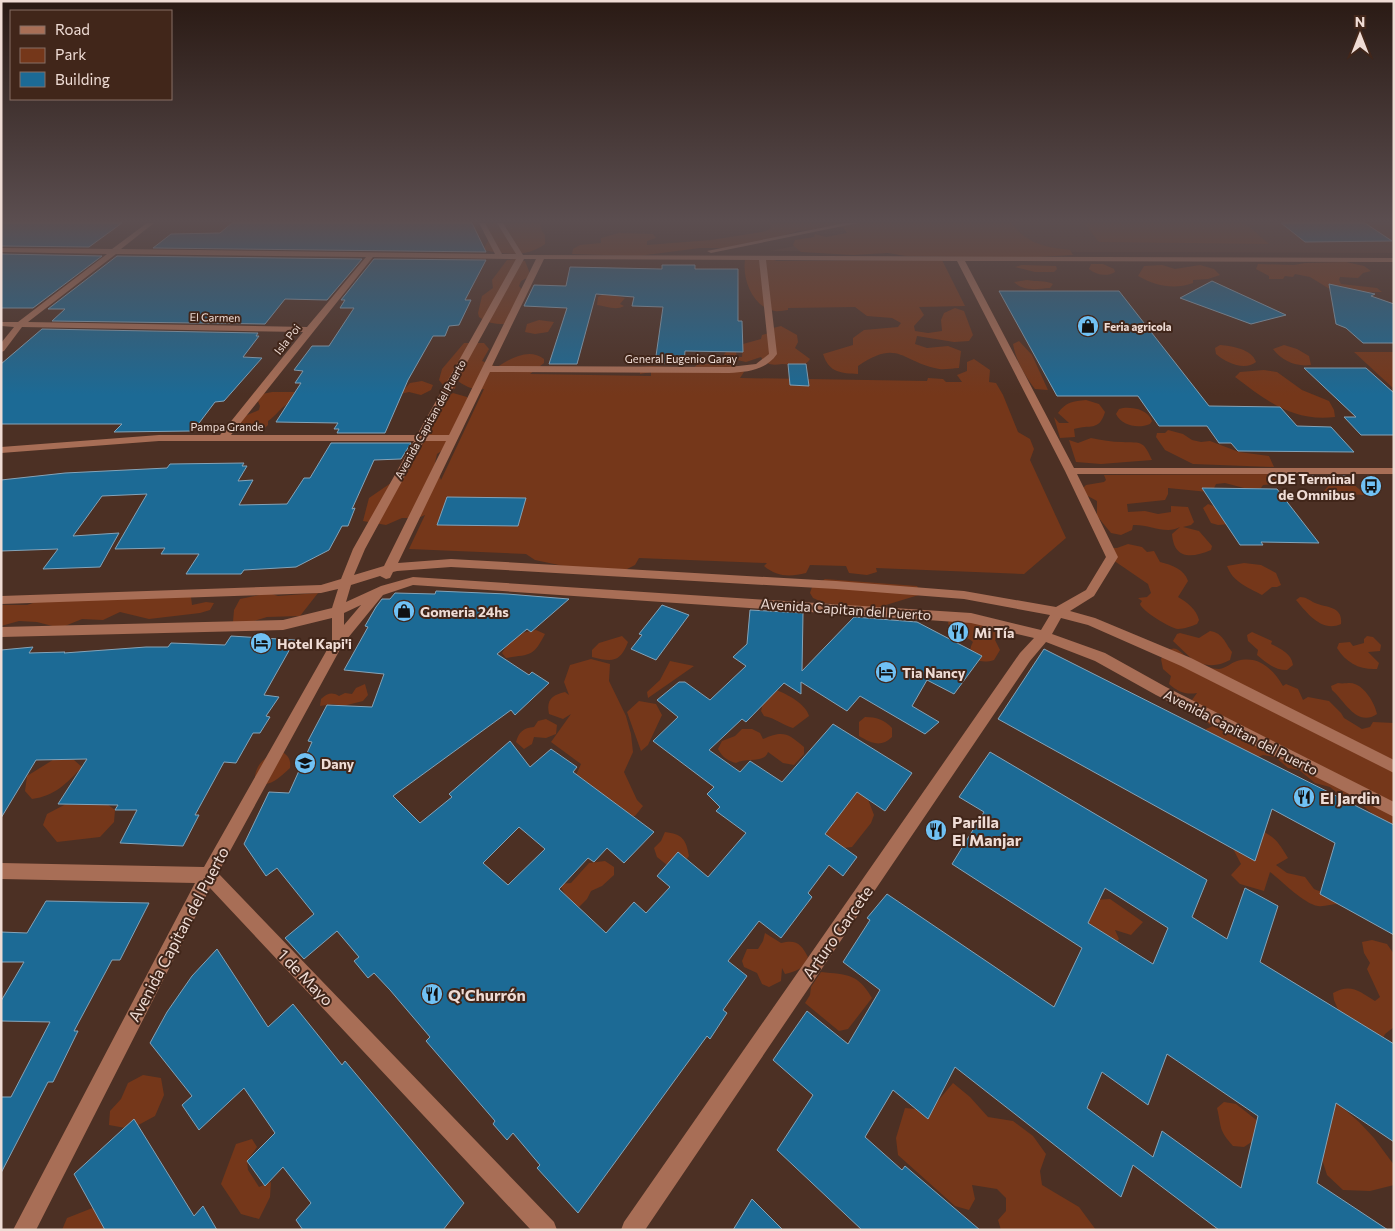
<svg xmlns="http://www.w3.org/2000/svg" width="1395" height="1231" viewBox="0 0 1395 1231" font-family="Commissioner,sans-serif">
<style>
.built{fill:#5a3728}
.green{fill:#75371a}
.building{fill:#1c6a95;stroke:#84a3b8;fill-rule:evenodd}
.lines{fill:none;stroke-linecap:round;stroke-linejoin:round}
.minor{fill:#a86e56;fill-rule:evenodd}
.labels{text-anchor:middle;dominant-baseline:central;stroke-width:4;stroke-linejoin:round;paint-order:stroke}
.far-street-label{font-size:11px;fill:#efdcd5;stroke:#41261a}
.far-poi-label{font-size:11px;font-weight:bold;fill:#efdcd5;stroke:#41261a;text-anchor:start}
.poi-label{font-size:14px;font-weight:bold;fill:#efdcd5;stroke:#41261a;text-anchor:start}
.street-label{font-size:14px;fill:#efdcd5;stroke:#41261a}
.near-poi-label{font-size:16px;font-weight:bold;fill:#efdcd5;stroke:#41261a;text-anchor:start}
.near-street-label{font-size:16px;fill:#efdcd5;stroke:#41261a}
</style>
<rect width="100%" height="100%" fill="#4c3024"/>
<path class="built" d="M907,223H1394V253L770,251Z"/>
<path class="green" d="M481,223H540L542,231L545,235V244C528,257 505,255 485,250L484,248L489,239L487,230Z
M768,223H1011C1027,244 1046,247 1070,250L1073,255L1021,258L906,256L888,253L853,255L801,252L793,245L795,240L814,237L815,234L826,237L847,233L843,227L798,231L773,239L723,248H700L638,256L572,254L573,249L580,245L601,243V238L619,233L653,234L656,238L647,241V245L711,240L762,232L770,229L771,225Z
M1084,223H1245L1269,244L1099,242Z
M767,258L777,261L942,260L965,306L919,307L924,315L914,326L915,331L928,333L942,331L941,320L944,313L955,308L964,311L973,335L969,341L954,342L917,336L915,344L927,348L948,346L961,351L959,368C953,368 945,370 939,369C901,362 899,338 858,366V374C841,373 829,373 823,354L853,345V338L864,330L898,327L901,323L892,318L867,316L855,307L788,308V310C784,310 779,312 775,311C753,308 742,279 745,260Z
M515,259L525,261L529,271V277L521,281L519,286L523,291L504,324C493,324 488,323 479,317L478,313L482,296L493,288L492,280L507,260Z
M1346,262L1364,266L1371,271L1363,273L1358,278L1340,277L1339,280L1341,284L1377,288L1382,292H1359L1328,288L1310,277L1295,274L1293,277L1285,276L1283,279H1269V276L1256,269L1258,264L1294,265L1305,263Z
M1091,264H1103L1114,269L1115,272C1107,277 1096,275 1089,269Z
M1022,265L1056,266L1057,269L1054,272H1035L1015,267Z
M1162,265L1175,269L1200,265L1214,269L1220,275L1208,279L1193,280V283C1174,290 1156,286 1138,276L1144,266Z
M1027,280C1037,282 1045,280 1053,284L1050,288C1037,289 1024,292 1014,282Z
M602,295H612L625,298L620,304L624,306C616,311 605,306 597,305L598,297Z
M539,320L554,322L548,332L535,334L525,332L527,324Z
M781,326L797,335L798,342L795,348L810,359C802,371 792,364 782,364C774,365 766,366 761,357L746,362L737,360L736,366L744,372L740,378L927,381L928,378L943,379L946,382H962L957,375L967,371V362L974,359L990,370L989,382L996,383L1003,395L1018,432L1030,439L1034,449L1030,460L1066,538L1024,574L876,568L877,572L867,575L849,573L846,566L810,565L806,573C790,577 777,577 764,566L767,563L639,558L635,565L621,572L568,567L535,560L526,554L409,549L425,515L418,518H402L386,525L363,521L369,498L404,474L426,439L443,399L453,393L467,397L468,413L449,446L437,454L435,463L441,480L484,389C474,390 465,387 457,380L455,389L443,385L439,380L442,369L464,343H484L489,349L482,361L497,367C510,359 529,347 544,359V363L530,374L651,376V372L640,374V367C657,364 675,368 692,369L698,364H708C714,359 722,359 726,352H736L737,357H742L743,344L761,339L762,335L769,333V329Z
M1019,341L1032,355L1048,390L1035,389C1025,376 1016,361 1013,344Z
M1220,345C1232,346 1252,349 1256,362C1245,371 1226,363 1216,354L1215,348Z
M1284,345L1297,349L1309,356L1311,365C1296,367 1282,361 1273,349Z
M1354,352H1394V389Z
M1264,370L1277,372L1302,390L1329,401L1334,410L1335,417C1293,422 1267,401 1235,377L1240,372Z
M422,381L433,385L431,390L421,395L409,392L400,394L410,383Z
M272,392H299L295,402C281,404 279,414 268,421V425C260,434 245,434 235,429L245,416L259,410L260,406L257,399V395Z
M1086,400L1099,404L1105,412C1099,432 1090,424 1074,429L1075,437L1060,438L1054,417L1059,423H1069L1058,413C1066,402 1073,401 1086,400Z
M1123,408C1134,407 1148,410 1152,421L1150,424C1138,429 1122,426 1116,414L1119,409Z
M1168,430L1183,434L1192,440L1201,442L1210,441L1239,452L1269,456L1274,467L1193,464L1165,450L1156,437L1157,433H1165Z
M1091,438C1101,440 1112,442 1122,442C1142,443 1143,440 1152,460L1101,464L1076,462L1069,440L1078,443Z
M1292,474V478L1288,480L1290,483L1263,485L1261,488H1244L1225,483L1216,484L1212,492H1208L1168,488V494L1165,500L1127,504L1128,512L1145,511L1158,514L1171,512V506L1188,507L1194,522L1191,525L1183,527L1199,531L1212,546L1211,550C1192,558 1174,560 1172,534L1180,527C1166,535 1149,524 1133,525L1132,530L1121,535L1111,533L1097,516V501L1086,495L1083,488L1086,485L1104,482L1106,480L1104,475Z
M1352,483L1366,495L1322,493L1330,484Z
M1208,504L1219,508L1230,524L1218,525L1211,523L1203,508Z
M1128,544L1142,547L1147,552L1154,551L1160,562C1172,565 1184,569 1188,581L1178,597C1188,603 1196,609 1199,620L1197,624C1192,626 1184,629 1178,629C1170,628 1142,611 1140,604L1142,601L1138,598L1147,597L1151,593L1148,584L1113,560L1111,548H1117Z
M1244,563L1261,565L1276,573L1281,585L1277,587H1272L1262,595C1247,587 1233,582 1227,566Z
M825,579L917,586L922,594L876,608L824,603L813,598L810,593L812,587Z
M269,593L278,596L318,593L300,616L267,617L254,621L233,622L234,610L240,599Z
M50,597H191L192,605L206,602L214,603L210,610L200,613L149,619L120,612L103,620L82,619L60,628L37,622L19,621L1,626V605H27Z
M1300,597C1306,597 1309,600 1315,603C1327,608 1343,606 1341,624C1322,633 1307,613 1296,600Z
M954,619H964L969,623C979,620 992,626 1001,631L995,640L1000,650L994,660C980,665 964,658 973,642C965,634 950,636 948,622Z
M536,630L545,634C533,657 531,654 506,658L502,653C513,637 517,633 536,630Z
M1210,631C1223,633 1225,643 1232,652L1230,660C1218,666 1210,667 1197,662C1204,666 1212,669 1219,669C1227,668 1230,663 1237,661C1258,655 1272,668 1283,686L1286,684L1298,689L1303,700L1308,697L1329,701L1341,713L1344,718L1362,729L1370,727L1373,722L1394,723V832L1360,803L1343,798L1330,787L1315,783L1299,770L1288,768L1275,757L1263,755L1255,758L1207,733L1206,729L1213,726L1205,721L1192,700L1197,693C1186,695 1178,692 1169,684L1171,676L1163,669L1161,659C1177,636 1180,657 1195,662L1173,641L1177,634L1180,633L1199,638Z
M1252,632L1272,641L1271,644C1281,649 1291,653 1293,665L1287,670C1274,670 1267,663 1257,655L1258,650L1248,641L1247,635Z
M622,636L628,642C620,663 612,662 592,657V650L599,643Z
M1367,636L1373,637L1381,645L1380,651L1368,652L1379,663L1377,669C1360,670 1346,663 1337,648L1339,643L1350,642L1353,646L1364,643V639Z
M591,659L610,664L609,681L626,716L631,734L633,752L624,772L637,800L643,806L635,816L610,818L571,786L581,764L551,742L571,714L563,719L549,714C546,700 552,695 565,692L569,695L564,682L570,665Z
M670,661L694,666L648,698L647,692L660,680Z
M1338,683C1342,684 1347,683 1350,683C1363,683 1375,703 1377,714C1357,728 1344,700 1332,690L1331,686Z
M365,684L368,695L363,701L343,706L333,704L320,706L321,699C328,693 332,692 339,696L345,693L352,694L356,688Z
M776,690C787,694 806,704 809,716L793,728C783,725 775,718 764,716L761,711L764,699Z
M639,701L656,704L662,715L648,745L641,751L627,712Z
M865,717C876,717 885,720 892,728V737C881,748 871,743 859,736V722Z
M546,719L557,725L556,734L546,738L534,737L532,744L524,749L516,742C519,732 523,728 534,727L538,721Z
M742,729H752L760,733L763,739C783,730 788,733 804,747V754L794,765L783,763L768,752C764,764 747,757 736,763C728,761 722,757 718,749L722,741L735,736Z
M281,751C289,756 291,760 290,768C278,779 271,786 255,785C253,766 264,756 281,751Z
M56,758L74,760L82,767C67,783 55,796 32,799L25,791L27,776Z
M850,788L866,794L874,815L871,823L852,847L844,848L819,835Z
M100,799L115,810L114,822L100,837L57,842L43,825L47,814L66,804L78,805Z
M1256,828C1274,836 1278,841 1288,858L1276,865L1287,873L1305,877L1314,889L1331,896L1338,904C1332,904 1324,907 1318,906C1304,904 1282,881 1270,872L1264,891L1240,884L1231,875L1241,864L1229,841Z
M665,832C682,834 686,839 689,856L683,864L672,869L657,857L654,848L661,841Z
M605,861L614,867V875L602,886L591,891L587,899L579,907L568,899L559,884L571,883L589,863Z
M1110,899L1143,922L1131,935L1115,930L1119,939L1112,948L1102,953L1077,909L1094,900Z
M765,933L781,943C797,939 801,944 808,957C803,969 797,971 785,974L782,968L781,981L769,987L762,984L757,973L744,967L742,961L747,949H758L763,941Z
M1372,940L1387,944L1394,954V1027L1385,1034L1381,1043L1342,1019L1334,1000L1333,993C1352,983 1359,992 1375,1001L1380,997L1367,969L1370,963L1364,953L1362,942Z
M821,972C848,975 857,973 872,998L848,1029L839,1031L805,1003L810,995L811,987Z
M143,1075L161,1078L164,1095L155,1116L131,1129L109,1125L110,1111L121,1099L128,1083Z
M953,1083L970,1097L988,1117L1013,1121L1033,1136L1046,1154L1040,1171L1042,1185L1079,1207L1096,1230H1001L998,1220L1006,1211V1198L997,1189L972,1185L975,1199L969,1210L955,1206L898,1155L896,1138L905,1108L925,1110L937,1102Z
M1335,1101L1359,1122L1374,1138L1394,1165V1185L1370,1191L1343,1190L1327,1175L1317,1144Z
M1224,1102L1236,1104L1264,1126L1256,1139L1244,1147L1233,1146C1218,1129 1222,1128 1217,1108Z
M252,1139L257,1147L247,1161L248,1170L259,1187L271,1182L270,1197L259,1219L241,1214L221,1184L236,1144Z
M95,1207L117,1230H62L67,1218Z"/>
<path class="building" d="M1,223H122L89,247L1,246Z
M232,223H472L486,252L153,248L171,234L220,233Z
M1281,223H1365L1392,241L1305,242Z
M1,254L102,256L33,308H1Z
M117,256L362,259L327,300L285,299L265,324L52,321L65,309H48Z
M374,259L486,260L465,300H471L459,325L449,326L445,336H433L408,380L385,433H337L339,429H334L338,423L276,422L301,383H295L303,371L294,370L312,346H329L354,308H340L345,300H341Z
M662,265H695V269H738V321H742L743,352L685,351L684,363H655L663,307L632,306L634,297L596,294L577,364H549L567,308L524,306L534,285L566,286L570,267L662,269Z
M1212,281L1286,315L1251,324L1180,298Z
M1329,284L1375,294L1371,296L1394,304V343H1363L1346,328L1336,324Z
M999,291H1119L1209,406L1280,407L1297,426L1331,427L1354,452L1238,451L1231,443H1219L1207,426H1159L1138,396H1057Z
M42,329L258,333L256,336H259L243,357L262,358L224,401L215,402L193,431L114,432L122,424H1V364Z
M788,364H806L809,386L790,385Z
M1304,368H1366L1394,393V435H1361L1344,417H1356Z
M331,443H411L401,459L374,460L352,509L355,508L348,526H342L329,550L296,567L244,570L241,574H186L199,554H161L165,548L115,549L147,494L102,496L73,536L119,533L100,567L43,569L58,549L1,551V480L65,473L167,468L170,464L244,463L242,466H247L238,481L253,480L239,505L287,504L304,478H310Z
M1312,476H1348L1353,482L1305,483Z
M1202,488L1277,489L1319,543L1261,542L1263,545H1240Z
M447,497L526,498L518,526L437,525Z
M436,591L507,594L569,599L531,632L527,629L497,654L529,675L532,672L549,683L515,715L511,710L393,796L420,823L452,797L449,794L510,741L530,767L551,749L577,767L573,772L654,832L624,863L607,848L594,862L588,858L559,889L606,933L634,902L646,913L670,887L657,876L678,852L708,877L746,833L716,811L720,807L707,794L714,787L653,741L678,717L657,700L679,682H685L710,700L746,666L733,657L747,644L750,610L803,613L802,671L854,617L917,622L982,656L954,694L927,680L912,706L939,722L925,734L860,696L847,711L801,682V694L784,683L746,722L742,719L709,750L740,772L750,761L782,782L833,724L912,773L885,811L857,792L825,834L857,857L843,876L829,865L808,893L812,897L781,938L759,921L728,961L747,976L723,1010L727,1013L710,1039L707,1036L578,1213L537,1168L540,1165L513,1133L507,1140L493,1124L495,1121L426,1041L430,1037L390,990L374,973L368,978L354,961L359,957L337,931L304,959L285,938L314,914L277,868L266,876L244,844L269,792L289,793L312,742L308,741L327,705L372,707L384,674L344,670L368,627L365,626L376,607L382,599H390L395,593L435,594ZM519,827L545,849L508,885L483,863Z
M662,605L689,615L656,660L631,649L642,635L639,634Z
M231,636L295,640L264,695L279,697L266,716L270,717L260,733H253L236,763L224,762L195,815H199L183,846L120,843L137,810H115L118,805L58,804L87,759L36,760L1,818V650L33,647L29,653L65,652L64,653L146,647H168L171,643L225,645Z
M1044,649L1394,825V935L1320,894L1335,843L1272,809L1255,861L998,719Z
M990,752L1207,880L1192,917L1227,939L1245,888L1278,906L1260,962L1394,1044V1142L1336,1103L1317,1183L1388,1230H1219L1133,1165L1121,1197L955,1067L928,1119L893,1090L865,1137L902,1170L905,1166L980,1230H862L777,1150L813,1095L773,1060L807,1011L848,1044L880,990L843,962L870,920L867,918L887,894L1054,1007L1082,948L952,864L984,812L959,797ZM1105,888L1168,928L1153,964L1088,923ZM1167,1054L1258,1116L1241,1188L1162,1131L1153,1157L1087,1108L1102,1072L1148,1105Z
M46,901L149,903L120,960H112L74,1031H78L53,1082H48L1,1173V1097H11L50,1022L1,1021V1001L24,962H1V932L27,933Z
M217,949L268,1027L293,1004L342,1065L345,1061L464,1203L443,1230H303L296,1220L311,1203L283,1167L265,1186L247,1161L275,1133L244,1088L199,1130L182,1105L192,1096L150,1043L167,1012L192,976Z
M134,1119L194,1216L203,1206L217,1230H105L74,1174Z
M752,1199L783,1230H733Z"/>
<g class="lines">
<path class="minor" d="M147,223H154L121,249L495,254L479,223H485L502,254H516L497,223H503L523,255L1394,258V262L965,261L1074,468H1394V474H1077L1118,557L1094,596L1070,611L1095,618L1191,658L1394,760V773L1181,666L1088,625L1061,618L1052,634L1105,653L1166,687L1394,802V817L1156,695L1095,661L1046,642L1030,661L645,1230H621L624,1222L1020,653L1034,638L971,623L413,585L383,595L343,644L218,873L554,1222L557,1230H531L210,888L36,1230H13L195,883L1,879V863L204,867L332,641V618L283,630L1,637V627L283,620L332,608L338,589L321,593L1,604V596L321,585L341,579L353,549L414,441H159L1,453V447L159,435H220L303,332L22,327L4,351L1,352V343L14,327L1,326V322H18L107,254L1,252V248L112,249ZM116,254L366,257L307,327L28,322ZM373,257L516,259L417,435H231ZM524,259H536L449,435H427ZM544,259L759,260L769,354L756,364L729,367L492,366ZM766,260L957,261L1065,471L1106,557L1086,590L1056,607L964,591L836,581L451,559L398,563L490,372L729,373C748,372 766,370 777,354ZM424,441H446L384,566L354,575L365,549ZM451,567L836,589L964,599L1050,615L1041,630L971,613L413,577L381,586L346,602L351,585L380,576L386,579L390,578L393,572L397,571ZM361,605L344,625V613Z
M845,223H858L711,253L707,251Z"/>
</g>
<linearGradient id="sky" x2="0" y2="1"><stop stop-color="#2a1a14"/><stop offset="0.56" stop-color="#5b4e50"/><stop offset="1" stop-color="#5b4e50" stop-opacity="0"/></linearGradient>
<rect width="1395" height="395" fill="url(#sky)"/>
<defs>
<g id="shop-disc" transform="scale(1.125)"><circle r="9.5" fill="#70c1f4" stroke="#41261a"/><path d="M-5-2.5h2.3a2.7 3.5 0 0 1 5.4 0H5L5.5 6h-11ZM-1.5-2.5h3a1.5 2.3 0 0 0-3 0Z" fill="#111"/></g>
<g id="bus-disc" transform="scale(1.125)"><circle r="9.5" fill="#70c1f4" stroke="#41261a"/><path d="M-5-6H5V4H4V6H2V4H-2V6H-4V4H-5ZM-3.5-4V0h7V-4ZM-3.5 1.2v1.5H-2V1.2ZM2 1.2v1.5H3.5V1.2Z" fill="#111"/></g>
<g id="restaurant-disc" transform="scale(1.125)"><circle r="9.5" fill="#70c1f4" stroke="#41261a"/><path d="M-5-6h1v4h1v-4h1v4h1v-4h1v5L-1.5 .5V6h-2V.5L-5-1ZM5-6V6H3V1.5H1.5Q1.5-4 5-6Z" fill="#111"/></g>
<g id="hotel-disc" transform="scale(1.125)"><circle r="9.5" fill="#70c1f4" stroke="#41261a"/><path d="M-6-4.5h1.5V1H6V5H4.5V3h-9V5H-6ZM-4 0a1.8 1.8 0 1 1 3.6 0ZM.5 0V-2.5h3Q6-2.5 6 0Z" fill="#111"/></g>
<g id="school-disc" transform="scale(1.125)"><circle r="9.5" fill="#70c1f4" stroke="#41261a"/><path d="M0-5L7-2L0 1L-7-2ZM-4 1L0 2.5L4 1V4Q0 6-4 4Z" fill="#111"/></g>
</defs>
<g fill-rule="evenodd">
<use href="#shop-disc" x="1088" y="326"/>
<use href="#bus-disc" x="1371" y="486"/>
<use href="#shop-disc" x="404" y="611"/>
<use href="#restaurant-disc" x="958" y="632"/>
<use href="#hotel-disc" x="261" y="643"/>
<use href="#hotel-disc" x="886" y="672"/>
<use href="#school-disc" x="305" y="763"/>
<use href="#restaurant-disc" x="1304" y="797"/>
<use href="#restaurant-disc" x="936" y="830"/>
<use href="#restaurant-disc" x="432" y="994"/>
</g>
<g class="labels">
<g class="far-street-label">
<text transform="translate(215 317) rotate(1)">El Carmen</text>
<text transform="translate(287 339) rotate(-52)">Isla Poi</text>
<text x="681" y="358">General Eugenio Garay</text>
<text transform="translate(430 419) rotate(-61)">Avenida Capitan del Puerto</text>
<text x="227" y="426">Pampa Grande</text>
</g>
<g class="far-poi-label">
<text x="1104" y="326">Feria agricola</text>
</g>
<g class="poi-label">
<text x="1355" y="478" text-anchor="end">CDE Terminal<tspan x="1355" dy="16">de Omnibus</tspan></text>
<text x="420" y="611">Gomeria 24hs</text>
<text x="974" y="632">Mi Tía</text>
<text x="277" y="643">Hotel Kapi'i</text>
<text x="902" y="672">Tia Nancy</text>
<text x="321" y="763">Dany</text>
</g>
<g class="street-label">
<text transform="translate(846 609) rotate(4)">Avenida Capitan del Puerto</text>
<text transform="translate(1241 732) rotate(27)">Avenida Capitan del Puerto</text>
</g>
<g class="near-poi-label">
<text x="1320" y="797">El Jardin</text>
<text x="952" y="821">Parilla<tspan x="952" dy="18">El Manjar</tspan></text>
<text x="448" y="994">Q'Churrón</text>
</g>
<g class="near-street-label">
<text transform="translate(837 932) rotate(-55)">Arturo Garcete</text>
<text transform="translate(178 934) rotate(-62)">Avenida Capitan del Puerto</text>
<text transform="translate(306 977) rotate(46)">1 de Mayo</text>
</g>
</g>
<rect width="1395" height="1231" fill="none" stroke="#efdcd5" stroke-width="5"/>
<rect x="10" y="10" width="162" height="90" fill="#41261a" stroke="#876f65"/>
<rect x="20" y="26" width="25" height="8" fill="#a86e56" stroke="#876f65"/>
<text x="55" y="35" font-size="15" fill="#efdcd5">Road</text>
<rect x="20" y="48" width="25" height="15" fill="#75371a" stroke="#876f65"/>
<text x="55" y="60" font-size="15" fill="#efdcd5">Park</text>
<rect x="20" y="72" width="25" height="15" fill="#1c6a95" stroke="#876f65"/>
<text x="55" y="85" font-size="15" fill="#efdcd5">Building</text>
<g transform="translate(1360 35)" stroke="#41261a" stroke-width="4" paint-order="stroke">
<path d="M0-4L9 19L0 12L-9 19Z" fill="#efdcd5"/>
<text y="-8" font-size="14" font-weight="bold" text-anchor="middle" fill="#efdcd5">N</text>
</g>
</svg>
